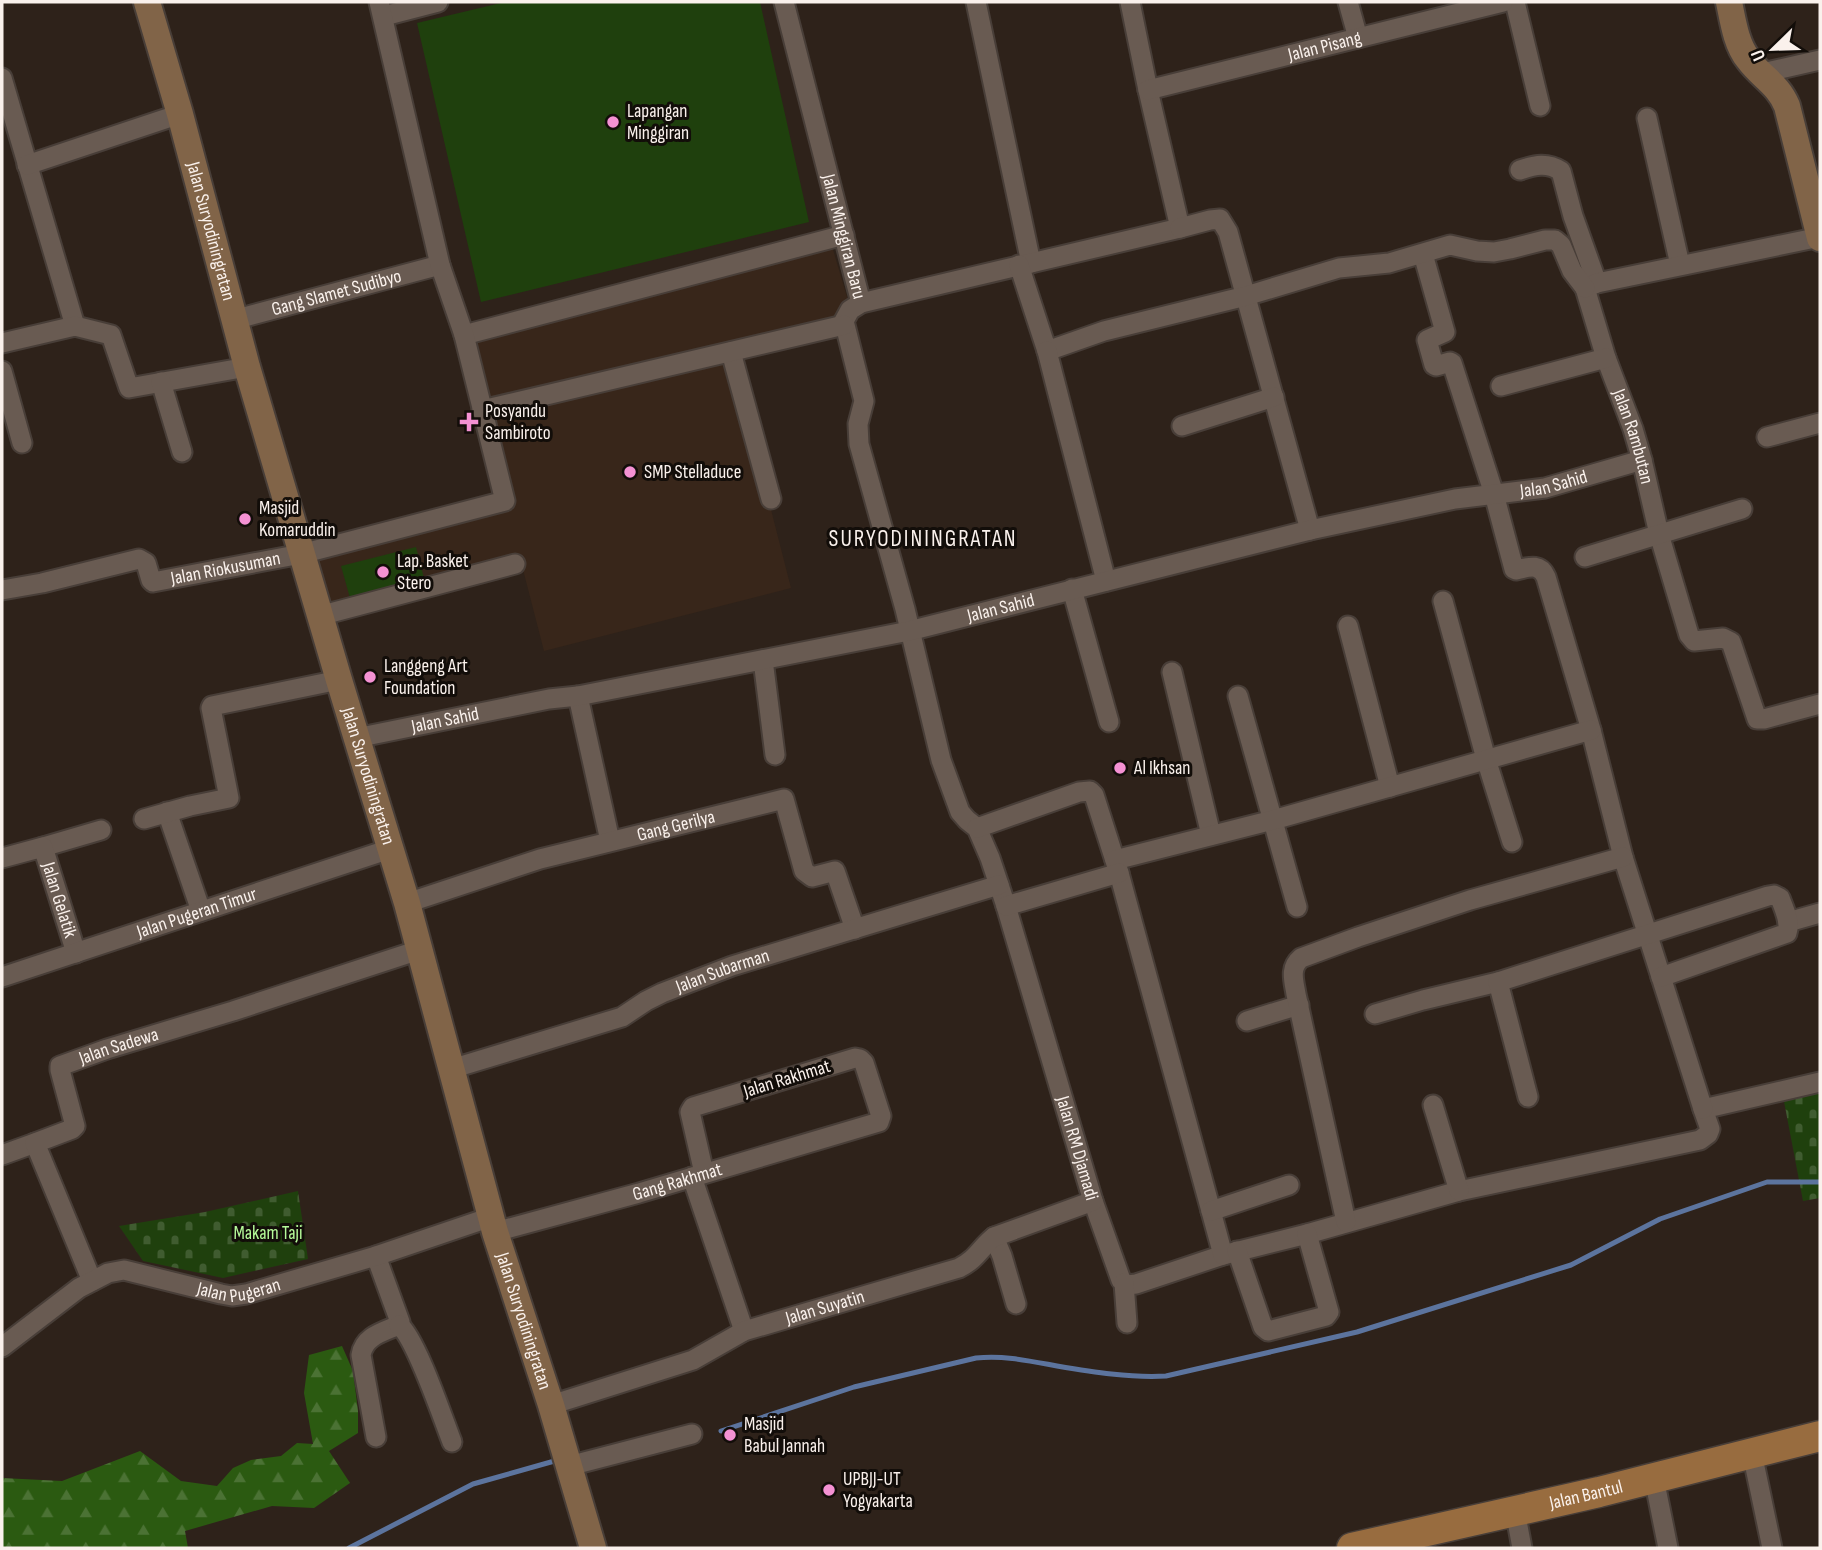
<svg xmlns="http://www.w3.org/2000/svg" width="1822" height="1550" viewBox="0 0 1822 1550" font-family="'Sofia Sans Condensed',sans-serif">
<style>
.built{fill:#38261a}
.forest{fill:url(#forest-firs)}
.cemetery{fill:url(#cemetery-stones)}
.pitch{fill:#1f400d}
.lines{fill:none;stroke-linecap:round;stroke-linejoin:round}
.stream{stroke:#5c749e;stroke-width:5}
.street-casing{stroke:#483e38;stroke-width:23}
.secondary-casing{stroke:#483e38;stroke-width:30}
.primary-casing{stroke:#483e38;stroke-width:33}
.street{stroke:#695b52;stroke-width:19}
.secondary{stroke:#816448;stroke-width:26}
.primary{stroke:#986c3f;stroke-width:30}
.poi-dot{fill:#f491d3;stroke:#120d09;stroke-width:2.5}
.labels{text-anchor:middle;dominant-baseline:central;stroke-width:6;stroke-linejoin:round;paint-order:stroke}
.street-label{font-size:19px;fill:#faf1ec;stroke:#120d09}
.poi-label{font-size:19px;fill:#faf1ec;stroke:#120d09;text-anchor:start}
.park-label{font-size:19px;fill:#b6fb9a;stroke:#120d09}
.quarter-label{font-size:23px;letter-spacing:2px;fill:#faf1ec;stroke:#120d09}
</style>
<defs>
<pattern id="forest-firs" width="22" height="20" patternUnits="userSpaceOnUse" patternTransform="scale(1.75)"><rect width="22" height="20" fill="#2b5a11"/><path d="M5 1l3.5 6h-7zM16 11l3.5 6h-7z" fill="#4b7234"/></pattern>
<pattern id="cemetery-stones" width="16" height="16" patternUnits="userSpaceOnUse" patternTransform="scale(1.75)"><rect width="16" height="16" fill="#1f400d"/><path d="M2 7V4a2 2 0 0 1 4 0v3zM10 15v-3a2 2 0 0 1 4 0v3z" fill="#405c30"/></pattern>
</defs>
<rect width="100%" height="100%" fill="#2e221a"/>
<path class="built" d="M831,243L850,307L841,318L734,346L754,443L791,588L544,651L520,558L330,606L317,555L505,501L465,336Z"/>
<path class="forest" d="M342,1346L353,1371L358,1411V1433L329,1451L350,1483L314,1508L272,1506L185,1531L188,1548H2V1478L62,1481L140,1451L181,1481L217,1486L233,1468L251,1460L281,1456L297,1443L313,1444L304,1393L309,1355Z"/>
<path class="cemetery" d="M1820,1082V1198L1803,1201L1782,1091Z
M298,1191L308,1259L223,1278L143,1261L119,1226L205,1212Z"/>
<path class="pitch" d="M505,2H760L809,222L481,302L417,23Z
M416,547L424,578L350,598L341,566Z"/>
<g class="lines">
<path class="stream" d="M721,1431L854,1387L976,1358C1004,1355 1030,1361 1057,1366C1093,1372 1130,1378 1166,1376L1357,1332L1571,1265L1660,1219L1767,1182H1820
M349,1548L473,1484L558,1460"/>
<g class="street-casing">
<g id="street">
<path id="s1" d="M784,2L861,303"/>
<path d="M976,2L1031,263"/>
<path id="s2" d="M1130,2L1148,90L1180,228L861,303L850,310L844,321L864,401L858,424L859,444L905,609L941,760L960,812L967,820L977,828L990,858L1006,906L1093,1201L1121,1280L1127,1285L1136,1284L1223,1255L1307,1234L1459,1191L1700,1140L1708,1134L1710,1129L1703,1109L1820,1082"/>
<path d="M1348,2L1358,38"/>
<path d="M1515,2L1540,106"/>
<path d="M384,16L438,2"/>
<path d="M1762,73L1820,60"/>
<path d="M2,78L75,326"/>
<path id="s3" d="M1148,90L1503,2"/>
<path d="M1647,118L1680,265"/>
<path d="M27,165L180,114"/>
<path d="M1520,170C1535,165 1547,162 1561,171L1573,216L1597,283"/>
<path d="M1180,228L1210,220L1220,219L1228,232L1310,530"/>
<path id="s4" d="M1820,237L1597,283L1585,288L1606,358L1633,429L1642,460L1659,534L1689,635L1694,641L1723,638L1731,642L1757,719H1764L1820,704"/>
<path d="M1423,254L1445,332L1427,340L1434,365L1436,366L1450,362L1452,363L1494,494L1514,569L1516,570C1529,567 1540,563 1546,577L1591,730L1623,857L1703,1109"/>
<path d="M1019,265L1047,351L1104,331L1246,296L1339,268L1389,263L1450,245L1477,251L1494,252L1510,249L1545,240H1555L1561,245L1572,271L1585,288"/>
<path id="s5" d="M233,320L440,265"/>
<path d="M464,335L844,235"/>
<path d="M2,343L75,326L111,335L129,388L247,367"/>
<path d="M1047,351L1106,581"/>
<path d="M731,352L771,499"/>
<path d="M2,371L22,443"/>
<path d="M161,382L182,452"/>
<path d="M1501,386L1606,358"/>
<path d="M482,410L844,325"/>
<path d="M1182,426L1274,397"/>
<path d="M1767,437L1820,423"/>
<path d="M1585,557L1742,509"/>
<path d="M1072,589L1109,722"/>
<path id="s6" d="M2,590L42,583L139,559L146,563L151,580L153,582L301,554L505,501L464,335L440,265L379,2"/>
<path d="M1443,601L1486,759L1512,842"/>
<path d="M319,616L515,564"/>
<path d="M1348,626L1390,787"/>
<path d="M763,660L775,755"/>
<path d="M1172,672L1211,835"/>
<path d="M578,696L610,841"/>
<path d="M1238,696L1297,907"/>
<path id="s7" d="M356,738L549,699L578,696L909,631L1310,530L1455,499L1545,488L1642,460"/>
<path d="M167,812L201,911"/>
<path d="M144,819L190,806L229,798L211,708L212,706L339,680"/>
<path d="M977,828L1079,792L1090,791L1094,795L1119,873L1223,1255"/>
<path d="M43,847L101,830"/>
<path id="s8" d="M2,858L43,847L76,953"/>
<path d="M1115,860L1273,820L1591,730"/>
<path id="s9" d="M407,903L540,859L784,799L804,871L812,877L835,871L855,929"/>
<path d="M1006,906L1119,873"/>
<path d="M1788,922L1820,913"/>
<path id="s10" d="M2,977L390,849"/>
<path d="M1375,1014L1423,1000L1498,982"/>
<path d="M1247,1021L1299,1005"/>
<path id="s11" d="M451,1069L622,1017L646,1001L662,993L732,966L999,885"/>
<path d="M1528,1097L1498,982L1768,896L1774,895L1780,898C1784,909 1791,922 1787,933L1661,977"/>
<path d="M1433,1105L1459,1191"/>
<path d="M2,1155L35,1143"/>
<path d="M692,1177L744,1331"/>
<path d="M1211,1211L1289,1185"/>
<path d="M1346,1222L1296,994C1294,981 1289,968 1301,958L1358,937L1470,900L1623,857"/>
<path id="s12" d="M495,1232L639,1193L879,1122L881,1116L864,1063L860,1059L855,1058L693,1107L690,1112L704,1173"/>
<path d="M994,1237L1002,1256L1016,1304"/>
<path d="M1237,1251L1263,1327L1268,1331L1326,1316L1329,1312L1307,1234"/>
<path d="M376,1256L400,1322L399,1325C383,1332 364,1336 361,1355L376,1437"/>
<path id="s13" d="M92,1281L35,1143L72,1129L75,1126L60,1070V1066L107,1049L233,1011L419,950"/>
<path d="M1124,1283L1127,1323"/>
<path d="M399,1325C416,1338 443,1419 452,1442"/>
<path id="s14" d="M2,1347L79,1288L108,1273L124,1270L221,1294L232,1296L246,1294L376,1256L491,1217"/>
<path id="s15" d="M551,1405L693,1360L744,1331L959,1268C977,1259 980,1248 994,1237L1093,1201"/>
<path d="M1752,1453L1772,1548"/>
<path d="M569,1466L692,1434"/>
<path d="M1654,1478L1668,1548"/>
<path d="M1515,1510L1522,1548"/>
</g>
</g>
<g class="secondary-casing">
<g id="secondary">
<path id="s16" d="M147,2L180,114L247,367L339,680L407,903L495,1232L551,1405L593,1548"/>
<path d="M1729,2C1733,21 1736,44 1748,59C1761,77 1778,84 1787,106L1820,238"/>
</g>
</g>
<g class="primary-casing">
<g id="primary">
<path id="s17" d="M1352,1548L1599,1492L1820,1436"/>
</g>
</g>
<use href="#street" class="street"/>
<use href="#secondary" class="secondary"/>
<use href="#primary" class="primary"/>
</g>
<g class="poi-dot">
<circle cx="613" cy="122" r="7"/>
<path d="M465.5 411.5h7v7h7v7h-7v7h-7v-7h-7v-7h7z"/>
<circle cx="630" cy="472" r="7"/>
<circle cx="245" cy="519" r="7"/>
<circle cx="383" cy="572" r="7"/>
<circle cx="370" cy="677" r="7"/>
<circle cx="1120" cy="768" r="7"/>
<circle cx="730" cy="1435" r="7"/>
<circle cx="829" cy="1490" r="7"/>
</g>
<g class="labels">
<g class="street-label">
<text stroke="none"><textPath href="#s3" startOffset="182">Jalan Pisang</textPath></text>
<text stroke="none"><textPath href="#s16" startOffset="238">Jalan Suryodiningratan</textPath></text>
<text stroke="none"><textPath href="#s1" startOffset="242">Jalan Minggiran Baru</textPath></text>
<text stroke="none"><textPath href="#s5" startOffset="107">Gang Slamet Sudibyo</textPath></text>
<text stroke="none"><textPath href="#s4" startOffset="397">Jalan Rambutan</textPath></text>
<text stroke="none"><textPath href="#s7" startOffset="1225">Jalan Sahid</textPath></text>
<text stroke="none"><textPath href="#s6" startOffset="243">Jalan Riokusuman</textPath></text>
<text stroke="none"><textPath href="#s7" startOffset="658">Jalan Sahid</textPath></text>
<text stroke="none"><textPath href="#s7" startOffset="91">Jalan Sahid</textPath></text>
<text stroke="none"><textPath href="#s16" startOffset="805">Jalan Suryodiningratan</textPath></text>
<text stroke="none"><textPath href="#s9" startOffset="280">Gang Gerilya</textPath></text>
<text stroke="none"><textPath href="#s8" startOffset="98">Jalan Gelatik</textPath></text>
<text stroke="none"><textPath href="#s10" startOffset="205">Jalan Pugeran Timur</textPath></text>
<text stroke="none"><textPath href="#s11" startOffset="290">Jalan Subarman</textPath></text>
<text stroke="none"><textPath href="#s13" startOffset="317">Jalan Sadewa</textPath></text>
<text transform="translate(787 1079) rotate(-17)">Jalan Rakhmat</text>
<text stroke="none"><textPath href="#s2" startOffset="1452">Jalan RM Djamadi</textPath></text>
<text stroke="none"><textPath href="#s12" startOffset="189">Gang Rakhmat</textPath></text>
<text stroke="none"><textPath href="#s14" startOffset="264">Jalan Pugeran</textPath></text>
<text stroke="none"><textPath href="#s15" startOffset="292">Jalan Suyatin</textPath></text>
<text stroke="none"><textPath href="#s16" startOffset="1372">Jalan Suryodiningratan</textPath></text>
<text stroke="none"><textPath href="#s17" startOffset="240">Jalan Bantul</textPath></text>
</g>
<g class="poi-label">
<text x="627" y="111">Lapangan<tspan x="627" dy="22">Minggiran</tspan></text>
<text x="485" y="411">Posyandu<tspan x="485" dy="22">Sambiroto</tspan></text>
<text x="644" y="472">SMP Stelladuce</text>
<text x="259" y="508">Masjid<tspan x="259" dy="22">Komaruddin</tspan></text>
<text x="397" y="561">Lap. Basket<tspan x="397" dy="22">Stero</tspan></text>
<text x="384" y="666">Langgeng Art<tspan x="384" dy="22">Foundation</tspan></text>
<text x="1134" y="768">Al Ikhsan</text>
<text x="744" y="1424">Masjid<tspan x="744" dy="22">Babul Jannah</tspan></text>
<text x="843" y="1479">UPBJJ-UT<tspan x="843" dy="22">Yogyakarta</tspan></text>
</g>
<g class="park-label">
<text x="268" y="1233">Makam Taji</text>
</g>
<g class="quarter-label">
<text x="923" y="539">SURYODININGRATAN</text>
</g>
</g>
<rect width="1822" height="1550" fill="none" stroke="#faf1ec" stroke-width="7"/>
<g transform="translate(1773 49) rotate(247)" stroke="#120d09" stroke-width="5" paint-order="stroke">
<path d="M0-5L12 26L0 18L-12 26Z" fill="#faf1ec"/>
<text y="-10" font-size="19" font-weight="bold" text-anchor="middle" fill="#faf1ec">U</text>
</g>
</svg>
